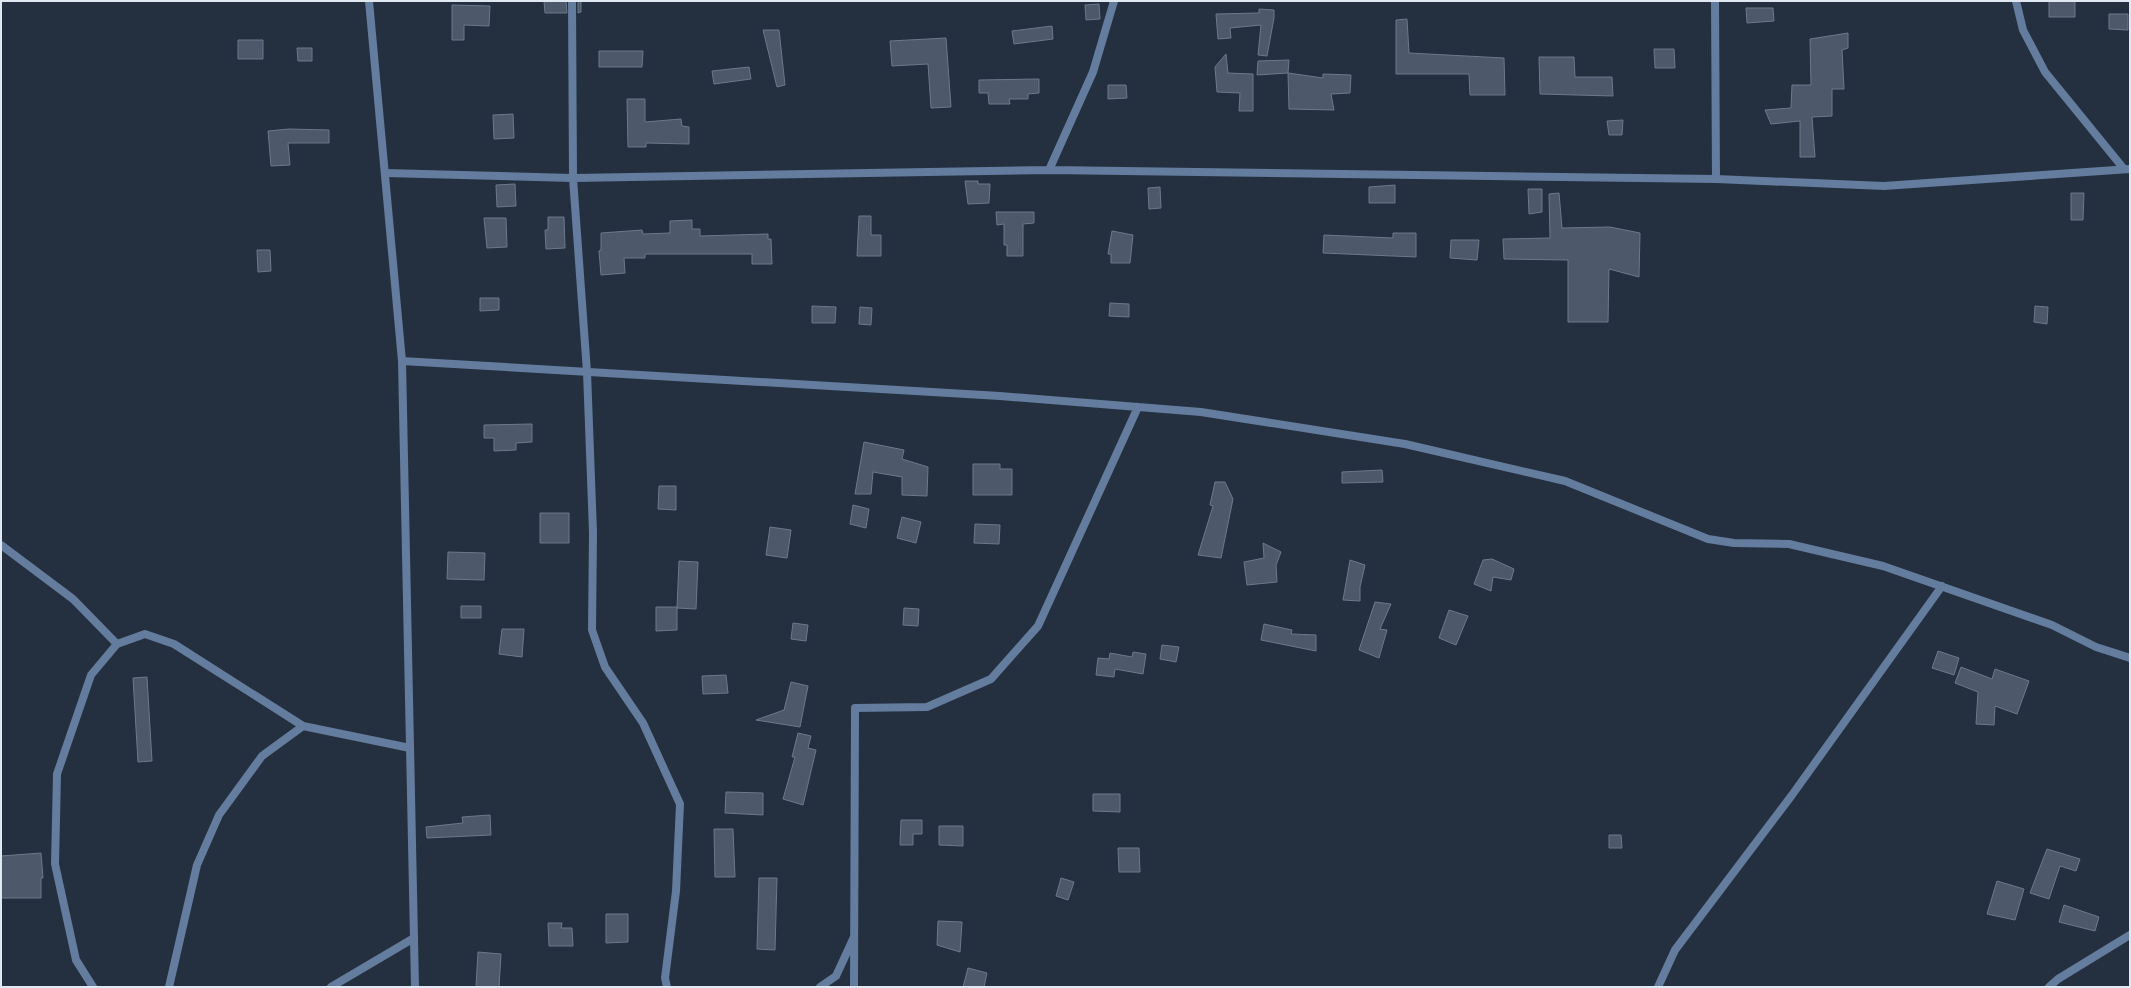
<svg xmlns="http://www.w3.org/2000/svg" width="2131" height="988" viewBox="0 0 2131 988" font-family="'Alegreya Sans',sans-serif">
<style>
.building{fill:#4d596a;stroke:#6c798b}
.lines{fill:none;stroke-linecap:round;stroke-linejoin:round}
.minor{stroke:#647c9d;stroke-width:8}
.tertiary{stroke:#647c9d;stroke-width:8}
</style>
<rect width="100%" height="100%" fill="#24303f"/>
<path class="building" d="M544,1H566L567,13H545Z
M578,1H581V12L578,13Z
M2049,1H2075V17H2049Z
M1099,4L1100,19L1086,20L1085,5Z
M452,5L490,6L489,26L464,25V40H452Z
M1746,8H1773L1774,21L1747,23Z
M1259,9L1274,10V18L1267,56L1258,55L1261,25L1230,28L1231,38L1218,39L1216,14L1259,13Z
M2109,14H2128V30L2109,29Z
M1407,19L1409,53L1504,58L1505,95H1470L1469,74H1396V20Z
M1052,26L1053,39L1014,44L1012,31Z
M763,30H779L785,85L777,87Z
M1848,33V48L1842,50L1844,89H1832V116L1812,117L1815,157H1800V121L1771,124L1765,110L1791,108L1792,85H1811L1810,39Z
M946,38L951,107L931,108L928,64L892,66L890,41Z
M238,40H263V59H238Z
M297,48H312V61H298Z
M1654,49H1674L1675,68H1655Z
M599,51H643L642,67H599Z
M1226,54L1228,73L1253,74V111H1239L1240,93L1217,92L1215,67Z
M1539,57H1574L1575,77H1612L1613,96L1540,94Z
M1289,60L1288,73L1257,75L1258,61Z
M749,67L751,79L714,84L712,71Z
M1288,73L1323,78V74L1351,75L1350,93L1331,94L1334,110L1289,109Z
M1039,79V93L1028,94V99H1009L1010,104H989L988,93H979V80Z
M1108,85H1126L1127,98L1108,99Z
M627,99H645V122L681,119L682,126L689,127V144L646,143V147H628Z
M513,114L514,138L494,139L493,115Z
M1623,120L1622,135H1609L1607,121Z
M289,129L329,130V143H288L290,165L271,166L268,131Z
M965,181H978V184H990L989,203L968,204Z
M515,184L516,206L497,207L496,185Z
M1395,185V203H1369V187Z
M1160,187L1161,208L1149,209L1148,188Z
M1528,189H1542V212L1529,214Z
M1559,193L1562,228L1610,227L1640,233L1639,277L1609,269L1608,322H1568V260L1504,259L1503,239L1550,238L1549,194Z
M2071,193H2084L2083,220H2071Z
M996,212H1034V223L1023,224V256H1007V245H1004V224L997,225Z
M859,216H871V235H881V256H857Z
M548,217H564L565,248L546,249L545,230H548Z
M484,218H506L507,247L487,248Z
M692,220V229H700V236L768,234V239H771L772,264H752V254H645V258H624L625,273L601,275L599,251L601,250V233L642,230L643,234L670,233V221Z
M1112,231L1133,235L1130,263H1111V254H1108Z
M1393,233H1416V257L1323,253L1324,235L1393,238Z
M1451,240H1479L1477,260L1450,258Z
M257,250H270L271,271L258,272Z
M480,298H499V310L480,311Z
M1110,303L1129,304V317L1109,316Z
M812,306L836,307L835,323H812Z
M2035,306L2048,307L2047,324L2034,322Z
M860,307L872,308L871,325L859,324Z
M532,424V442L516,443V450L494,451V438H484V425Z
M864,442L904,450L902,459L928,467L927,496L902,495V477L873,472L871,494H855Z
M973,464H1000V469H1012V495H973Z
M1382,470L1383,482L1342,483V472Z
M1215,482H1225L1233,499L1221,558L1198,555L1213,506L1210,505Z
M659,486H676V510L658,509Z
M853,505L869,509L866,528L850,524Z
M540,513H569V543H540Z
M902,517L921,522L916,543L897,538Z
M975,524L1000,525L999,544L974,543Z
M770,527L791,530L787,558L766,555Z
M1263,543L1281,552L1276,565L1277,582L1247,585L1244,562L1264,558Z
M448,552L485,553L484,580L447,579Z
M1492,559L1514,569L1511,580L1493,577L1491,591L1474,584L1483,560Z
M1350,560L1365,565L1360,587V601L1343,600Z
M679,561L698,562L696,609L677,608Z
M1375,602L1391,604L1380,629L1387,630L1379,658L1359,650Z
M461,606H481V618H461Z
M656,607H677V630L656,631Z
M904,608L919,609L918,626L903,625Z
M1449,610L1468,616L1456,645L1439,638Z
M793,623L808,625L806,641L791,639Z
M1264,624L1292,630L1291,634L1316,635V651L1261,640Z
M502,629H524L522,657L499,654Z
M1162,645L1179,647L1176,662L1160,659Z
M1938,651L1959,658L1954,675L1932,668Z
M1133,652L1146,654L1143,674L1115,669L1114,677L1096,675L1098,658L1109,659L1110,653L1132,657Z
M1961,667L1992,679L1995,669L2029,681L2017,714L1995,706L1994,725L1976,724L1978,692L1955,683Z
M726,675L728,693L703,694L702,676Z
M147,677L152,761L138,762L133,678Z
M791,682L808,686L800,727L756,720L784,710Z
M798,733L811,736L808,748L816,750L803,805L783,799L795,757H792Z
M726,792L763,793V815L725,813Z
M1093,794H1120V812L1093,811Z
M490,815L491,835L427,838L426,827L463,823L462,817Z
M901,820H922V834H913V845H900Z
M939,826H963V846L939,845Z
M714,829H733L735,877H715Z
M1609,835H1621L1622,848H1609Z
M1118,848H1139L1140,872H1119Z
M2047,849L2080,859L2076,871L2060,866L2049,899L2030,893Z
M41,853L43,878H41V898H1V856Z
M759,878H777L775,950L757,949Z
M1061,878L1074,882L1068,900L1056,896Z
M1997,881L2024,889L2015,920L1987,914Z
M2064,905L2099,917L2095,931L2059,922Z
M606,914H628V942L606,943Z
M938,921L962,922L960,952L937,945Z
M548,923H562L561,928H572L573,946H549Z
M478,952L501,954L499,987H476Z
M968,968L987,973L984,987H963Z"/>
<g class="lines">
<path class="minor" d="M572,1L573,178L587,372L593,532L592,630L605,667L643,723L680,804L676,891L665,978L667,987
M1715,1L1716,179
M2016,1L2023,30L2045,72L2124,169
M1049,170L1093,72L1114,1
M385,173L573,178L1049,170L1716,179L1884,186L2130,169
M402,361L1000,396L1201,412L1405,444L1565,481L1708,539L1734,543L1789,544L1883,566L2052,625L2096,647L2130,658
M1,545L73,599L117,644
M93,987L76,960L55,864L57,774L91,675L117,644L145,634L174,644L303,726
M169,987L197,865L219,815L262,756L303,726L410,748
M331,987L414,938
M820,987L836,976L854,937
M854,987L855,708L927,707L991,679L1038,626L1138,407
M1658,987L1675,950L1792,795L1942,586
M2049,987L2058,979L2130,935"/>
<path class="tertiary" d="M369,1L402,361L415,987"/>
</g>
<rect width="2131" height="988" fill="none" stroke="#e0e8f2" stroke-width="4"/>
</svg>
